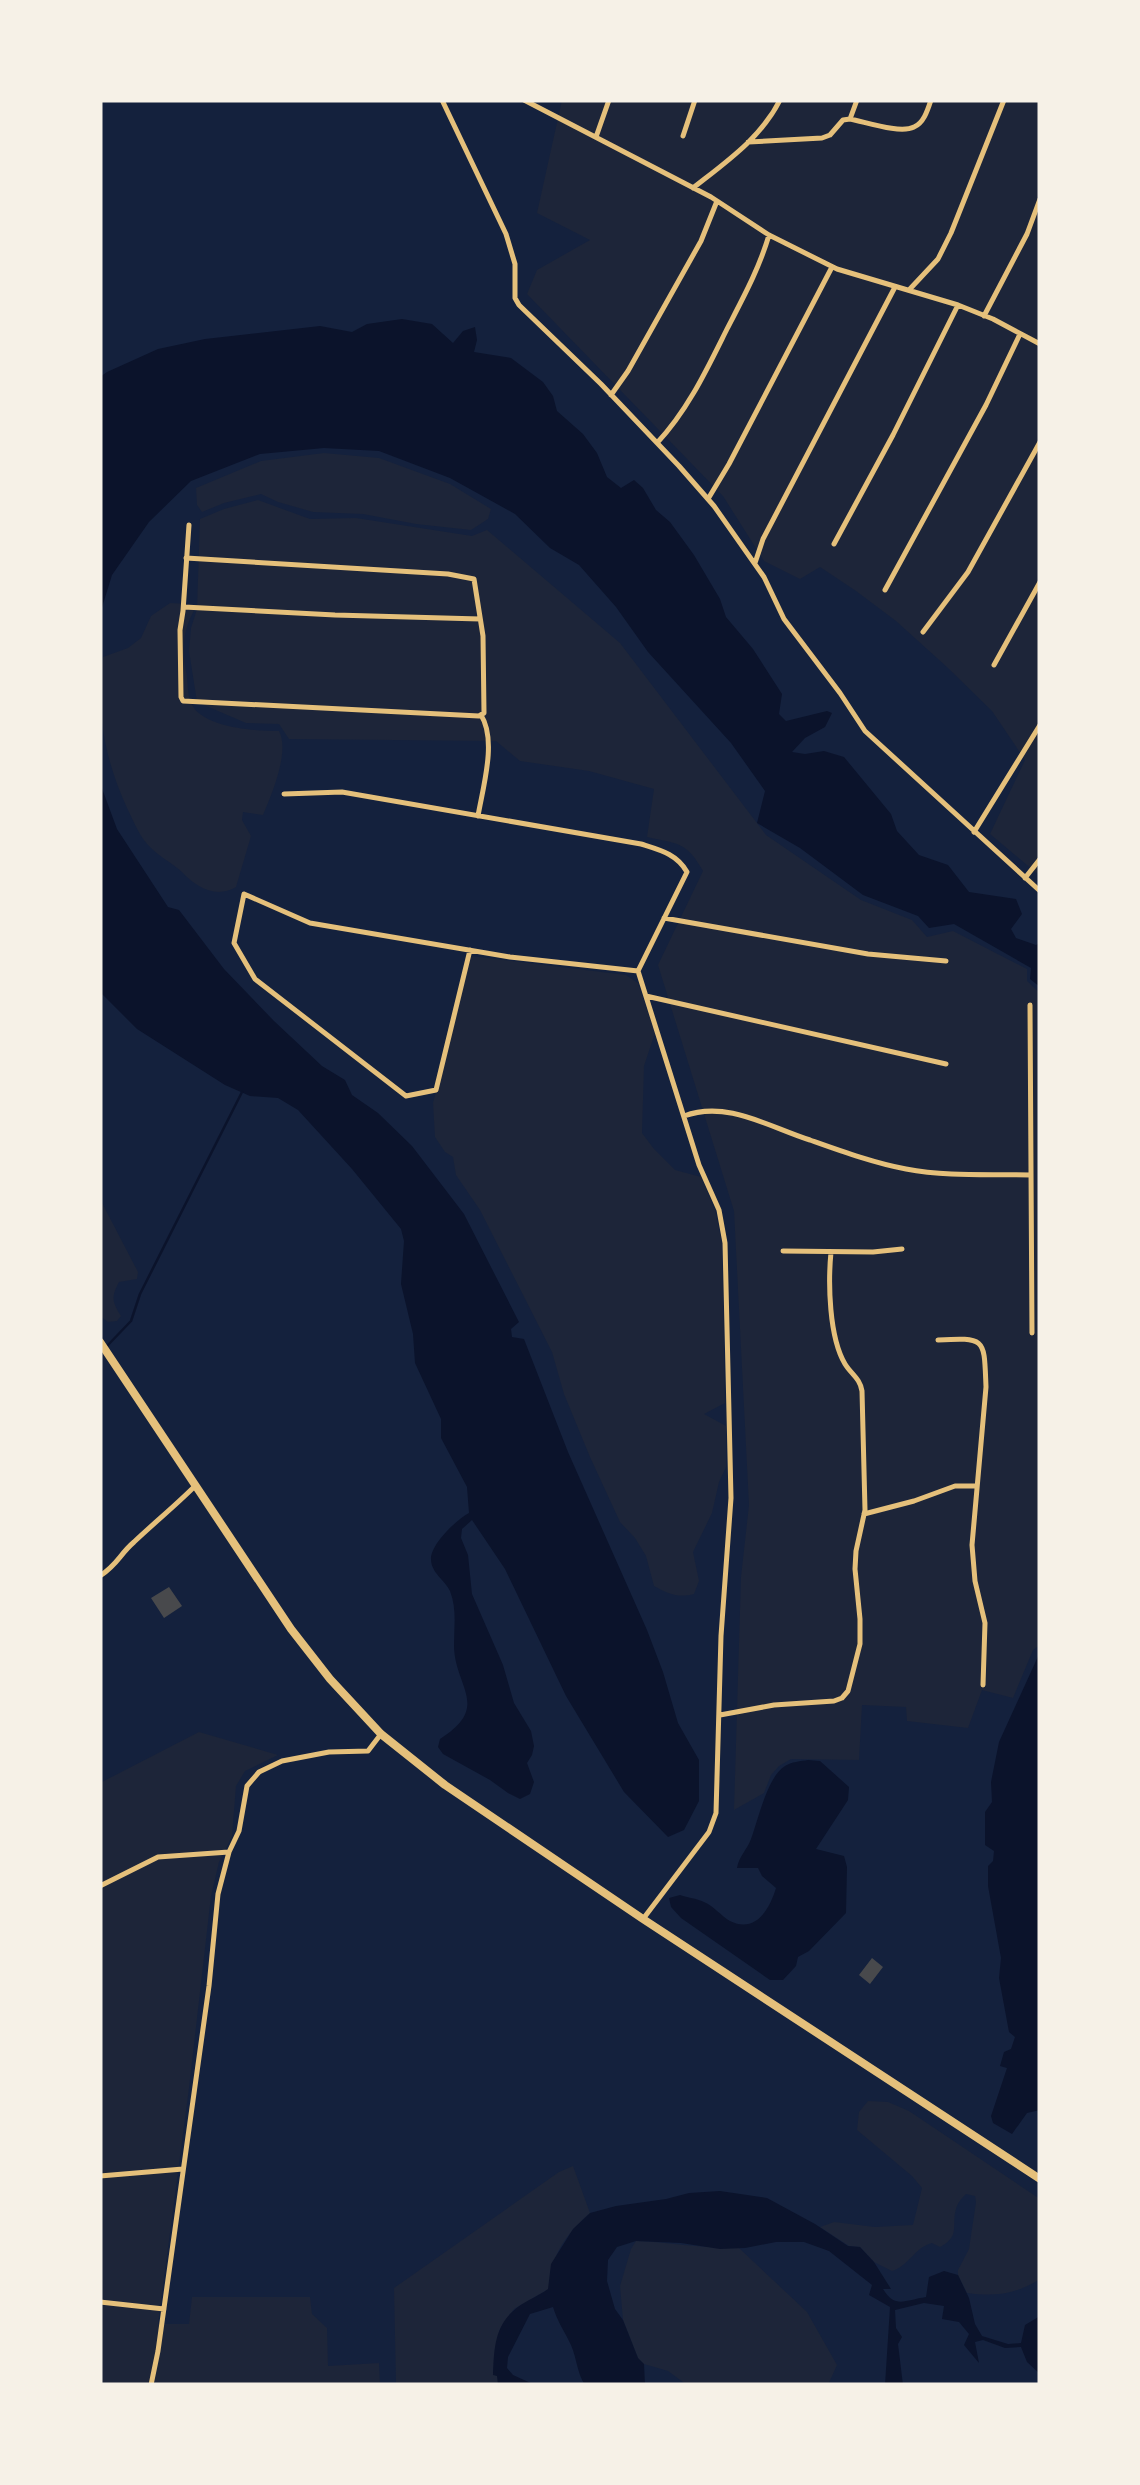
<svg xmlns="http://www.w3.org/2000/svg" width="1140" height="2485" viewBox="0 0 1140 2485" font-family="Helvetica,sans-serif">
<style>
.green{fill:#1d2539}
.water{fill:#0b132b}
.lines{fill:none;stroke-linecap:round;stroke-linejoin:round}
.stream{stroke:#0b132b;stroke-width:2.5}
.building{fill:#48494c}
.minor{stroke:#e5c07b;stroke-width:5}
.trunk{stroke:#e5c07b;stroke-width:8}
</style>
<rect width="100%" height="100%" fill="#14213d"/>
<path class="green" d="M562,100H1040V876L990,834L1025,760L992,711L948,668L896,621L856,591L820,567L800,579L764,561L723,496L527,294L537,270L590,240L537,213Z
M324,453L379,458L450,484L491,509L488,519L471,530L416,524L363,514L313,512L278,502L261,494L224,503L202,512L197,505L196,488L261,461Z
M258,500L310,519L356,518L472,536L487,530L620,643L766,835L861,900L912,920L927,937L953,931L1027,969V981L1040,993V1645L1033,1650L1013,1698L982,1690L968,1728L907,1721L906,1707L862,1705L859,1760L791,1759L779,1766L771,1775L764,1793L734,1810L741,1577L749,1505L734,1211L658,965L703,871C686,841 678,844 647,837L654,789L589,771L520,761L496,741L289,739L279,724L246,723L197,702L189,651L191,628L197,609L200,519L224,509Z
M170,603L189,604L195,609C183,629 182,648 186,671C188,680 187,694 191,703C202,728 255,731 279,731C290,751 272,794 263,815L243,812L242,820L251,836L236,887C216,899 196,887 182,872C172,863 160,857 151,848C140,838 134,822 127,808C105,760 95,710 103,657L128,648L141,638L151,616Z
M471,956L626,975L638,983L655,1033L644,1066L642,1133L654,1149L675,1170L701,1177L715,1210L722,1243L725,1403L704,1414L726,1426V1467L719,1482L712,1513L693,1552L699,1581L694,1594C678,1598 668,1594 654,1586L646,1556L635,1538L620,1522L590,1457L564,1394L552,1352L480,1210L456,1175L453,1157L445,1152L435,1137L433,1103Z
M100,1199L138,1272L137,1279L119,1282C111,1297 112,1302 121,1316L117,1321L108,1322L100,1316Z
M199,1732L278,1755L245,1771L236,1786L232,1836L219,1862L211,1896L189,2088L158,2324H189L192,2297H310L312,2314L327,2328L328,2366L379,2363L380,2385H100V1783Z
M868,2101L888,2102L909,2111L1040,2199V2279C1016,2294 996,2297 967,2293L958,2275V2270L969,2249L976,2202L975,2196L966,2194C962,2198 958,2202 956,2209C951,2226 961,2236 940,2247L932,2243C915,2247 909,2266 892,2271L874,2262L860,2247L849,2246L820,2227L834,2222L875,2227L913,2225L922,2188L912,2176L857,2130L859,2112Z
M573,2166L590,2213C564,2237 552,2253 549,2289L514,2309L499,2331L498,2385H383L396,2383L394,2288L559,2172Z
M636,2241C670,2242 705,2249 739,2248L807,2312L837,2365L828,2385H687L668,2371L644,2364L638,2358L623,2320L620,2286L631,2249Z"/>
<path class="water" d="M402,319L432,324L453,343L463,331L475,327L477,340L474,352L511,358L543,382L553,396L557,411L583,434L597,453L607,477L621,488L634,480L643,488L656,510L670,522L694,555L720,599L726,617L753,649L782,694L779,714L786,721L827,711L832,713L825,727L805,738L792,752L805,754L824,751L844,757L891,814L897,831L919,855L948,865L969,892L1016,899L1022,914L1011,929L1016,938L1036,945L1040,943V987L1030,979L1031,968L954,924L929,928L918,916L863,895L800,848L757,823L765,791L731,743L648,652L616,607L579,565L550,548L515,514L450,478L379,451L324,448L260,454L191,481L149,522L112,575L100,614V377L107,372L158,349L205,339L320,326L352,332L367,324Z
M100,783L117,829L168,907L179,910L224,969L274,1021L322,1066L345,1080L352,1095L378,1113L412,1146L464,1214L519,1322L511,1329L512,1337L524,1339L568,1452L647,1630L663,1672L678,1723L699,1760V1801L684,1830L668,1837L624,1792L566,1696L505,1569L472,1520L462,1529L461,1538L468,1555L472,1594L503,1665L514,1703L531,1731L534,1746L532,1755L527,1763L534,1782L530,1794L520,1799L508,1793L490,1780L443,1754L438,1747L440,1739C492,1706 454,1687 454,1645C454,1627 457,1609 450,1591C445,1580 431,1573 431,1559C431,1544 456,1520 469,1513L467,1487L441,1438V1419L415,1363L413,1334L401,1284L404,1241L401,1229L352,1169L298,1110L278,1098L250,1096L225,1085L137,1029L100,992Z
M1040,1652V2110L1027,2113L1012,2134L993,2123L991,2116L1007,2068L1000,2066L1004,2052L1011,2049L1015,2037L1009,2032L999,1978L1001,1958L988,1886V1866L993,1861L994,1851L985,1845V1812L992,1802L991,1782L999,1742Z
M808,1760L820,1761L849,1787L848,1800L816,1849L844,1856L847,1867L846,1913L809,1951L798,1957L796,1966L783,1980H770L681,1918L671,1907L669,1898L680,1895C688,1898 696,1898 704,1902C714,1906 721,1916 730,1921C756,1934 770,1908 776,1888L762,1876L758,1868H737C739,1856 747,1850 751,1839C758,1821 767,1777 785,1766C791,1762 801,1761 808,1760Z
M720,2191L767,2198L815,2224L848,2246L860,2247L874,2262L891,2289H883C895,2309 905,2300 926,2297L929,2277L944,2271L958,2275L969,2298L975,2324L982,2336L1008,2344L1021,2343L1025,2325L1040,2316V2374L1027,2362L1021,2347L1005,2348L983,2340L975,2342L979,2363L964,2345L969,2334L959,2322L942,2319L944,2306L924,2303L895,2310L896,2328L902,2337L898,2344L903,2385H885L890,2307L869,2295L872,2285L829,2251L804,2242H776L745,2248L720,2249L681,2243L636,2241L617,2247L608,2260L607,2281L615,2309L623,2320L638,2358L644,2364L645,2385H585C577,2373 577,2359 571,2345C565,2332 557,2321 553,2307L530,2314L508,2357L507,2368L513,2375L535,2385H498L497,2376L493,2375C494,2352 494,2329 512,2312C522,2302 537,2297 548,2289L551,2264L573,2229L590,2213L616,2206L666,2199L689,2193Z"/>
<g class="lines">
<path class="stream" d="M107,1346L131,1321L140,1294L242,1092"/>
</g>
<path class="building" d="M169,1587L182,1606L164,1618L151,1598Z
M872,1958L883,1967L870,1984L859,1975Z"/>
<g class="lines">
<path class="minor" d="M442,100L506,234L515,264V298L519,305L601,384L679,466L714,506L764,577L784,619L840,693L865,731L1040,891
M524,100L711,197L769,235L837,269L958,305L993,319L1040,344
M850,119L857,100
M683,136L695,100
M596,137L609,100
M748,142L822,138L830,135L843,120L850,119C866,122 900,134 914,127C924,123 928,109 931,100
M693,188C726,162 761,138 780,100
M909,290L938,259L951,233L1004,100
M984,316L1027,234L1040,199
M611,395L628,371L701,241L717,201
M657,443C688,410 707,369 727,329C743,298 759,269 769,235
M708,499L729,464L832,267
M834,544L893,435L958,305
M186,558L448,574L474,579L483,636L484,713L479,716L183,701L181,697L180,630L183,611L189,525
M755,563L763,539L895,287
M885,590L986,405L1020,334
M184,607L335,615L480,619
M923,632L968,572L1040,442
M994,665L1040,582
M284,794L342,792L641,844C660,850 677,854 687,872L638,971
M478,816C483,787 497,740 481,715
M974,832L1040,725
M1025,878L1040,859
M664,918L868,954L946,961
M470,950L436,1090L406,1096L255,979L234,943L244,894L310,923L510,957L638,971L699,1165L719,1210L725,1243L731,1498L721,1636L716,1813L709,1832L643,1919
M646,996L946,1064
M1030,1005L1032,1333
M684,1116C727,1100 769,1127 810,1140C841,1151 874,1163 906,1169C947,1177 989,1174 1030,1175
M783,1251L873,1252L902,1249
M938,1340C987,1337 984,1339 986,1387L972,1545L975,1581L985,1623L983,1685
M864,1514L914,1501L955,1486H977
M100,1576C119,1563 119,1555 134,1542C154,1523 175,1506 195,1486
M720,1715L774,1705L834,1701L842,1698L848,1691L860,1644V1619L855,1569L856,1551L865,1510L862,1391C860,1378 851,1374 845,1364C829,1337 828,1283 831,1252
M100,1886L158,1857L229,1852
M100,2176L183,2169
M100,2302L164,2309
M151,2385L158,2351L209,1986L218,1894L229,1852L239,1831L247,1786L259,1772L282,1761L329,1752L368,1751L381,1734"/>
<path class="trunk" d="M100,1342L291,1629L330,1679L381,1734L445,1785L643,1919L1040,2179"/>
</g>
<rect width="1140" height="2485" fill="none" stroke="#f6f1e7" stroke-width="205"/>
</svg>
